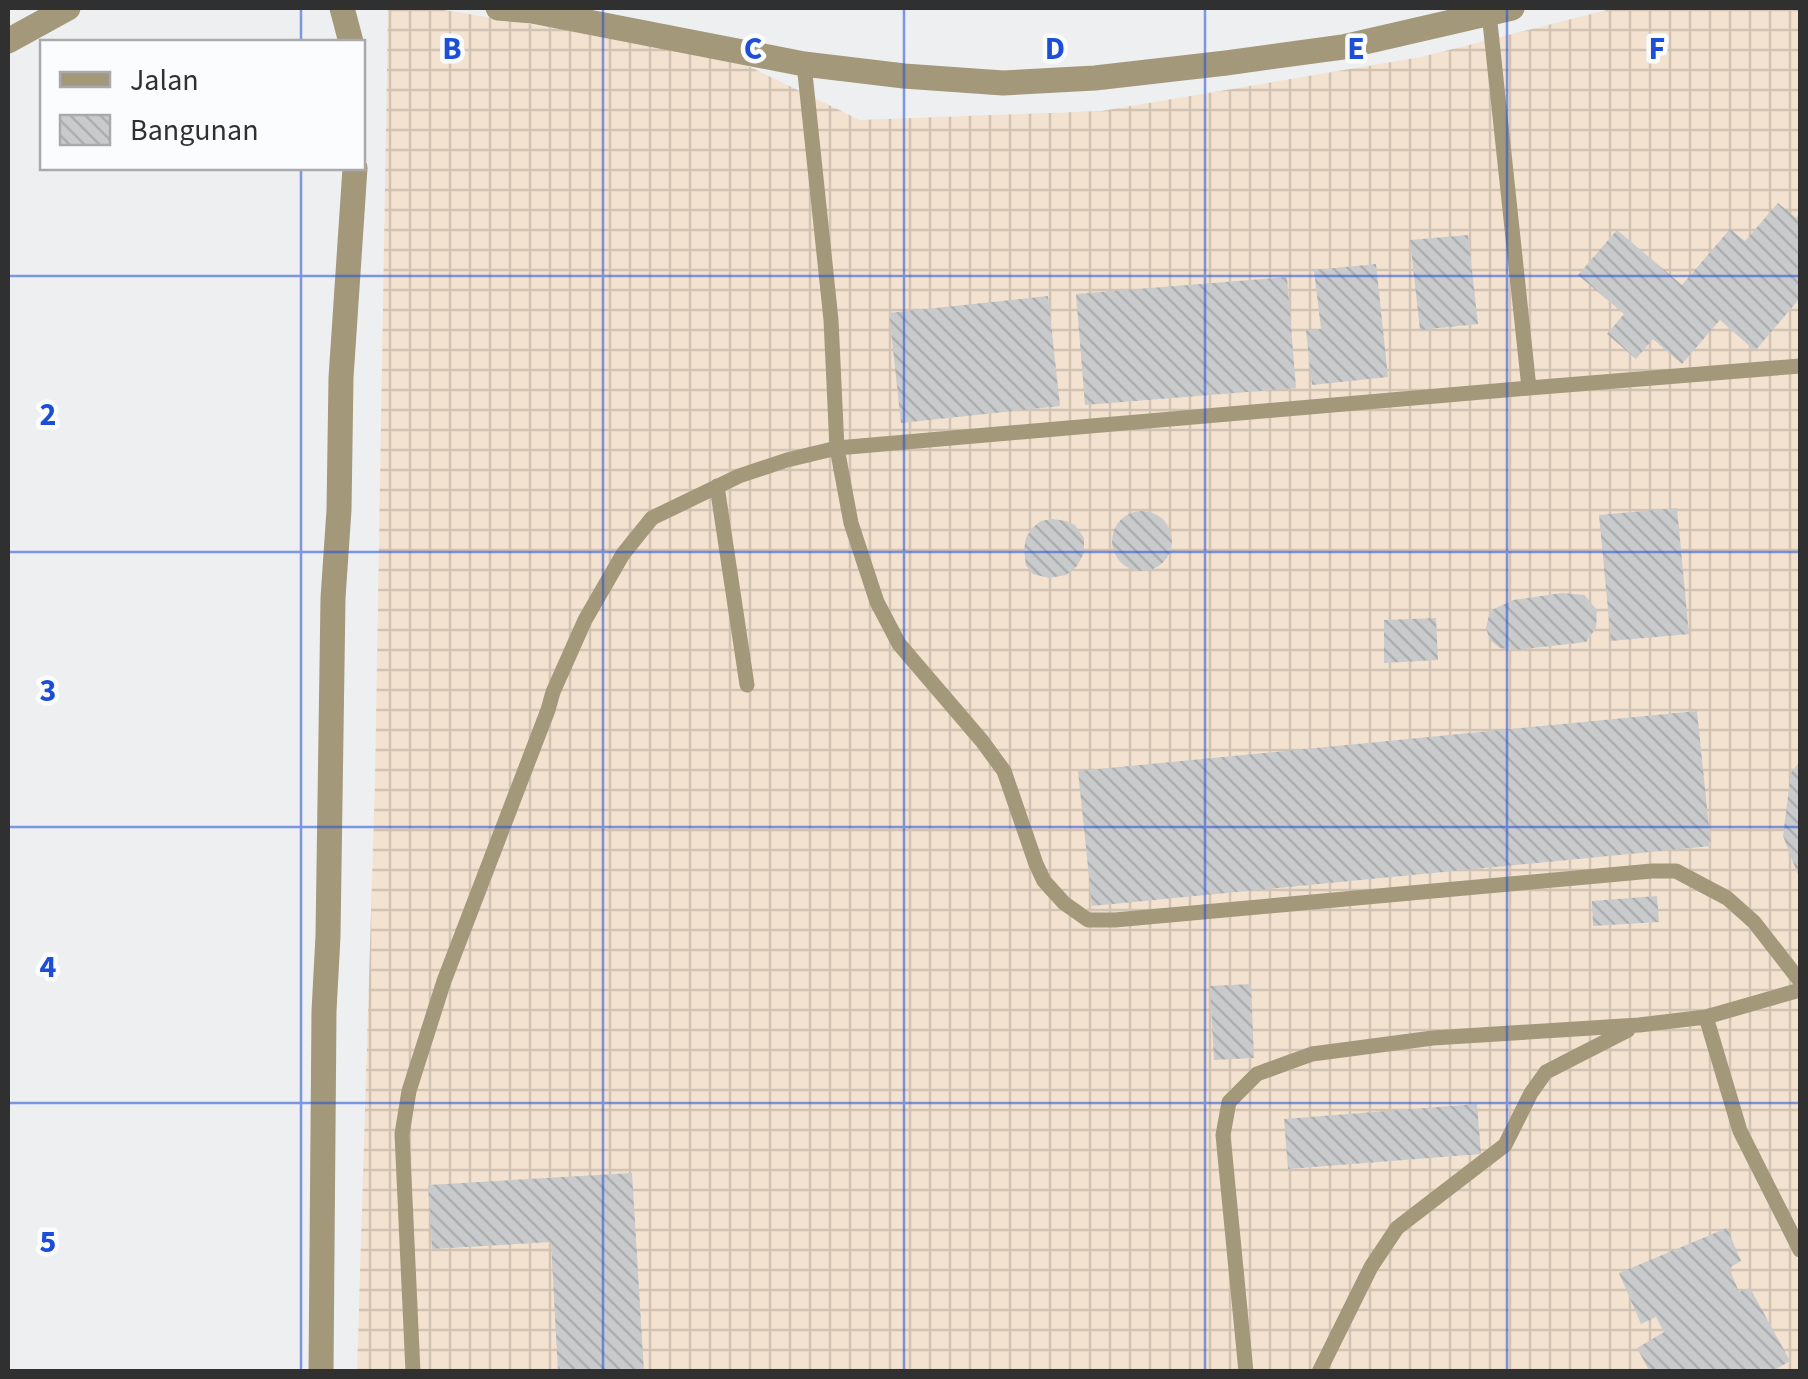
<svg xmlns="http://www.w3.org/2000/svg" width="1808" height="1379" viewBox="0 0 1808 1379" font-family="'Source Sans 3',sans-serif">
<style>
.industrial{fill:url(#industrial-grid)}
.building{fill:url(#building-back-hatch)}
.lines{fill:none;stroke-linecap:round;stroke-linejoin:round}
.service{stroke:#a3987a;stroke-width:15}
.minor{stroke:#a3987a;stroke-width:25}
.tertiary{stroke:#a3987a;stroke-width:25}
.grid{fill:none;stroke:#1d4ed8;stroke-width:2.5;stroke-opacity:0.55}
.grid-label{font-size:32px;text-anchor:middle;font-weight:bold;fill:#1d4ed8;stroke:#fbfcfe;stroke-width:9;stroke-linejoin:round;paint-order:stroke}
</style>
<defs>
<pattern id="industrial-grid" width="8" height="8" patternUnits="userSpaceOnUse" patternTransform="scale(2.5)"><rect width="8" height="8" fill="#f3e2d0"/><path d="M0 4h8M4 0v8" fill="none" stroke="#d1c2b3"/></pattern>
<pattern id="building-back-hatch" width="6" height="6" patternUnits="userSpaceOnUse" patternTransform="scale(2.5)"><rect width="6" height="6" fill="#c9cacc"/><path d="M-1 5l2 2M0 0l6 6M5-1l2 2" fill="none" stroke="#adaeb0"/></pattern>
</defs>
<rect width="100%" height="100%" fill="#eeeff1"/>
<path class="industrial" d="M388,8H431L727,56L860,120L1101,111L1421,57L1615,8H1800V1371L357,1372L375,781Z"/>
<path class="building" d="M1778,203L1796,218L1800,212V298L1755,351L1720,320L1682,364L1653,339L1636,359L1607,334L1624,314L1578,275L1617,230L1682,285L1730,229L1745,241Z
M1468,235L1478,324L1420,330L1410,240Z
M1376,264L1388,377L1312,385L1306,331L1321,329L1314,270Z
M1287,277L1296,388L1085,405L1076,294Z
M1048,296L1060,406L901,423L889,313Z
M1677,508L1689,634L1611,641L1599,515Z
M1112 541a30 30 0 1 1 60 0a30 30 0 1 1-60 0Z
M1052,519L1066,521L1075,525L1084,538V553L1077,566L1066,575L1049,578L1033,574L1026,565L1024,550L1026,538L1032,528L1041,521Z
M1562,593L1584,595L1597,610L1596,628L1586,642L1516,650L1500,648L1490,640L1486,628L1490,611L1513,600Z
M1436,618L1438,660L1384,663V620Z
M1697,711L1711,846L1092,906L1078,771Z
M1800,761V880L1783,836L1791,773Z
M1657,896L1659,922L1593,926L1592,901Z
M1251,984L1254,1058L1214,1060L1210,986Z
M1477,1104L1481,1154L1288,1169L1284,1119Z
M632,1173L644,1372H558L551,1242L432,1249L428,1185Z
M1727,1228L1741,1261L1729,1268L1739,1292L1750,1288L1790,1361L1771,1372H1650L1637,1348L1664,1332L1656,1317L1641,1324L1619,1273Z"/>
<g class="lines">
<path class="service" d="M1489,13L1529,388L1800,366
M804,64L831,320L837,448L851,523L877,602L899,644L982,741L1004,771L1036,864L1044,881L1064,903L1088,920H1115L1652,871H1676L1727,898L1754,922L1800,981
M717,486L747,685
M1706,1017L1740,1131L1800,1250
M413,1372L402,1134L409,1091L444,981L548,710L553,692L585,620L623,554L652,518L739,476L787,460L837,448L1529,388
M1246,1372L1223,1135L1229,1102L1257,1074L1312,1054L1433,1038L1639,1025L1706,1017L1800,990
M1319,1372L1371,1267L1397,1228L1505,1145L1531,1093L1546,1072L1628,1030"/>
<path class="minor" d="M342,8L351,42
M321,1372L324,1011L328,936L333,598L339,510L341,378L355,168"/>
<path class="tertiary" d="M498,8L532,11L804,64L904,76L1003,83L1095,78L1226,63L1343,47L1512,8
M8,41L68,8"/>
</g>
<path class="grid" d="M301,8V42M603,8V1372M904,8V1372M1205,8V1372M1507,8V1372M301,168V1372M8,276H1800M8,552H1800M8,827H1800M8,1103H1800"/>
<g class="grid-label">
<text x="452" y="59">B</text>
<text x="753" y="59">C</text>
<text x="1055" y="59">D</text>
<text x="1356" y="59">E</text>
<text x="1657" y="59">F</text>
<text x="48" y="425">2</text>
<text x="48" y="701">3</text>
<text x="48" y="977">4</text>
<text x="48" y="1252">5</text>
</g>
<rect width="1808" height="1379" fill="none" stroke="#303031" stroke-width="20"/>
<rect x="40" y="40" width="325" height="130" fill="#fbfcfe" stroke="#aaaaac" stroke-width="2.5"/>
<rect x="60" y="72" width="50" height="15" fill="#a3987a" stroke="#aaaaac" stroke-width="2.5"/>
<text x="130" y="90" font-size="30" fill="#303031">Jalan</text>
<rect x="60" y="115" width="50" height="30" fill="url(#building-back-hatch)" stroke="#aaaaac" stroke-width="2.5"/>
<text x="130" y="140" font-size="30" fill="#303031">Bangunan</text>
</svg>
